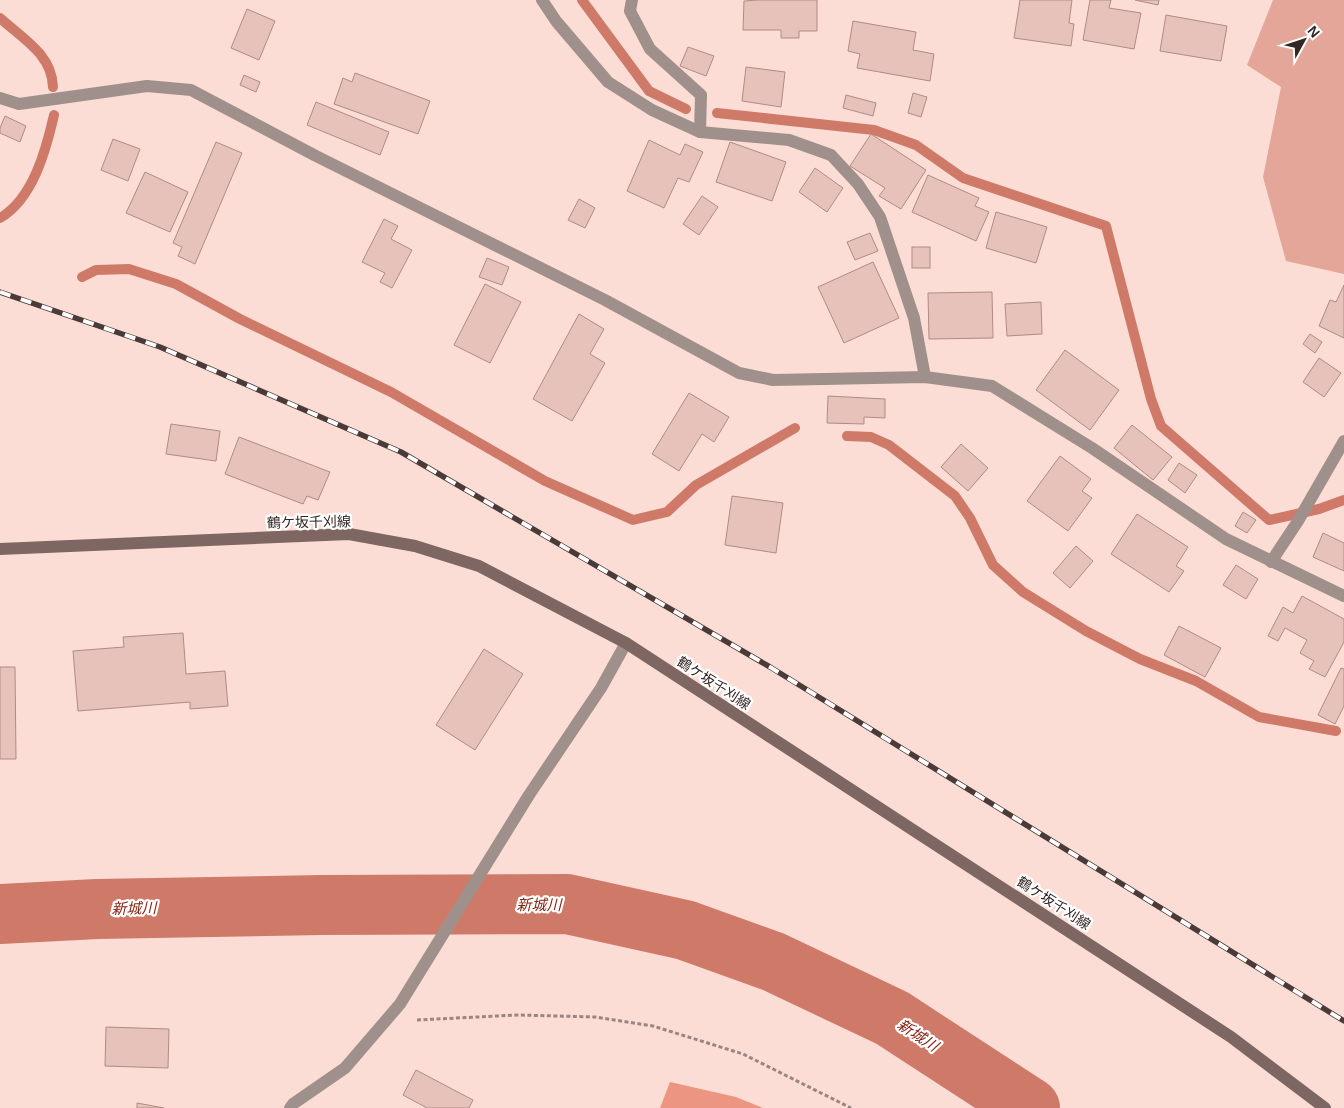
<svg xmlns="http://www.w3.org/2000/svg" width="1344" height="1108" font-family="Helvetica,'Noto Sans JP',sans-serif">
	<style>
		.green { fill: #e4a699 }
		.forest { fill: #ec9583 }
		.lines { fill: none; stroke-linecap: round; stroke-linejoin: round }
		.stream { stroke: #cf7a69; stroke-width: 10 }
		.river { stroke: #cf7a69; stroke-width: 60 }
		.building { fill: #e7c2ba; stroke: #ae8b84 }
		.path { stroke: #9c8580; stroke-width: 3; stroke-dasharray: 4 2.5; stroke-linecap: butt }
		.service { stroke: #a0908c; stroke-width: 12 }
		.minor { stroke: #a0908c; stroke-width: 12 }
		.secondary { stroke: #7e6762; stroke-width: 12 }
		.rail-casing { stroke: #4b3b38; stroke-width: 5.5 }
		.rail { stroke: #fff; stroke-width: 4; stroke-dasharray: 11; stroke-linecap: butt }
		.labels { text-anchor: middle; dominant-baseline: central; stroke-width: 4.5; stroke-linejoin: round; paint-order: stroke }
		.street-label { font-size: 14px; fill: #342623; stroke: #fff }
		.water-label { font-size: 15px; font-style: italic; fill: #821; stroke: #fff }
	</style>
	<rect width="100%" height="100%" fill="#fcddd6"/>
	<path class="green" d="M1273,0h71v274l-58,-13 -23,-84 18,-90 -34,-22z"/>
	<path class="forest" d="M670,1082l66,15 27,11h-103z"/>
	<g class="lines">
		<g class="stream">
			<path d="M582,0l67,91 37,18"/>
			<path d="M0,18c22,20 52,36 53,69"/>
			<path d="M717,113l157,17 42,15 47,33 143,48 45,173 10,27 108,94 50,-11 25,-9"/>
			<path d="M0,218c33,-19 46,-68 54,-103"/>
			<path d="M82,277l14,-7 33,-1 47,15 64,35 151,73 154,89 88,39 34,-8 29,-27 99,-57"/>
			<path d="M847,436l24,1 18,8 66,51 15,22 23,47 30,27 63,39 54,28 56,22 63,36 77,14"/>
		</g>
		<path class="river" d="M0,914l97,-5 225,-4 245,-1 118,26 89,32 118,56 138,90"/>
	</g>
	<g class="building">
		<path d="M758,0h59v31h-18v7h-18v-8h-38l1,-29z"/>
		<path d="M1020,0h52l-3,23 5,1 -3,22 -57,-8z"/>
		<path d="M1090,0h21l-2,8 32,5 -7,36 -51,-9z"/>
		<path d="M1135,0h24l-1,5z"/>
		<path d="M247,9l28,12 -16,39 -28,-12z"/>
		<path d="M1166,15l61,11 -6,35 -61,-10z"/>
		<path d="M853,21l63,11 -3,18 21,4 -4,27 -73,-13 3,-14 -12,-3z"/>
		<path d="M688,47l26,9 -8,20 -26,-10z"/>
		<path d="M746,67l39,5 -4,35 -39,-6z"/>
		<path d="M355,73l75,28 -12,33 -84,-30 9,-26 9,4z"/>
		<path d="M244,75l16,7 -4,10 -16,-7z"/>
		<path d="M913,93l14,4 -6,20 -13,-4z"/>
		<path d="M846,95l30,8 -3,13 -30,-8z"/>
		<path d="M316,102l73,30 -9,23 -73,-30z"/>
		<path d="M5,116l21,10 -6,16 -20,-9v-5z"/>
		<path d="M871,134l55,36 -25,39 -22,-13 6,-8 -35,-22z"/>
		<path d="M113,139l27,10 -12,32 -27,-11z"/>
		<path d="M649,140l31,15 5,-11 18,8 -14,30 -11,-4 -14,30 -37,-17z"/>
		<path d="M216,142l26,11 -47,111 -17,-8 4,-9 -9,-4z"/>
		<path d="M730,142l56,20 -14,39 -56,-19z"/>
		<path d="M815,168l28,20 -16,24 -28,-20z"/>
		<path d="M145,172l43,20 -18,40 -44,-19z"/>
		<path d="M928,175l51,23 -4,8 14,6 -13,29 -64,-29z"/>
		<path d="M702,196l16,11 -19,28 -16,-11z"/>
		<path d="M579,199l16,9 -10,20 -17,-8z"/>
		<path d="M996,212l51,15 -11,36 -50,-15z"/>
		<path d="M384,219l14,7 -7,13 21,11 -20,38 -12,-6 5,-9 -23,-11z"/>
		<path d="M870,233l8,18 -23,9 -8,-18z"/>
		<rect x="912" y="247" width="18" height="21"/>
		<path d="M487,258l22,9 -7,18 -23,-8z"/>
		<path d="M873,262l26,56 -55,25 -26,-56z"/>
		<path d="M485,284l36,18 -31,61 -36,-18z"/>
		<path d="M1344,285v53l-25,-12 11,-26 6,2z"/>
		<path d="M992,292l1,46 -64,1 -1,-46z"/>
		<path d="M1041,302l1,32 -35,2 -2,-32z"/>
		<path d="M579,314l25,15 -14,25 15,9 -33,58 -39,-22z"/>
		<path d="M1310,334l12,8 -7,11 -12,-9z"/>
		<path d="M1065,350l54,40 -29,40 -54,-40z"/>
		<path d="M1319,358l22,15 -17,24 -21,-15z"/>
		<path d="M689,393l40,24 -15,25 -12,-8 -23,37 -27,-17z"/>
		<path d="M828,396l57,3v19l-21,-1v7l-37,-1z"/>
		<path d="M171,424l49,7 -4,30 -50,-7z"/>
		<path d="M1132,425l40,32 -19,23 -39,-32z"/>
		<path d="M239,437l91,35 -12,28 -11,-4 -4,8 -78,-30z"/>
		<path d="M961,444l27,24 -20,23 -27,-24z"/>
		<path d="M1060,456l31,23 -9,12 10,7 -24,33 -41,-30z"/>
		<path d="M1179,463l18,12 -12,18 -17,-13z"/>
		<path d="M732,496l51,7 -7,50 -51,-8z"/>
		<path d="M1243,512l13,8 -9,13 -12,-7z"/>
		<path d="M1137,514l51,33 -12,19 8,5 -15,21 -58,-38z"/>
		<path d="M1323,533l21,10v28l-31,-14z"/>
		<path d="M1076,546l17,15 -23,27 -17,-15z"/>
		<path d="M1236,565l22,14 -12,20 -23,-14z"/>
		<path d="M1302,596l42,23v23l-19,35 -16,-8 5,-8 -14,-8 7,-13 -22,-12 -7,13 -10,-5 15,-29 10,6z"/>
		<path d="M1179,626l42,22 -16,29 -41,-22z"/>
		<path d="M183,633l3,41 39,-3 3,35 -38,3v-7l-112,9 -5,-60 51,-4 -1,-10z"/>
		<path d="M484,649l39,25 -48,76 -39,-25z"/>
		<path d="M0,667h15l1,92h-16z"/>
		<path d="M1341,668l3,1v37l-9,18 -17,-9z"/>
		<path d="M106,1027l63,2 -1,39 -63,-2z"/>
		<path d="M416,1070l57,30 -4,8h-42l-24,-13z"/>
		<path d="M137,1103l27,5h-27z"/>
	</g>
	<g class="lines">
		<path class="path" d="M417,1020l100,-5 78,2 58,9 90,28 108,54"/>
		<g class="service">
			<path d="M632,0l-2,11 20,38 51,46 -1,37"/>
			<path d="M1271,562l27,-41 46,-80"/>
		</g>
		<g class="minor">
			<path d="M542,0l14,21 52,61 44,28 48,22 89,8 42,15 27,29 22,33 34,101 11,59"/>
			<path d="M0,98l19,6 128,-18 44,4 125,66 289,144 134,73 34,7 152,-3 67,9 100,62 134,91 118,57"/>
			<path d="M290,1108l3,-4 52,-36 55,-64 129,-209 72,-107 25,-45"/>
		</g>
		<path class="secondary" d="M0,549l349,-15 66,12 64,20 147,77 605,394 94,71"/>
		<defs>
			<path id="rail" d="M0,292l160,55 241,105 369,215 574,354"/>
		</defs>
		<use href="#rail" class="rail-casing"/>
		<use href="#rail" class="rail"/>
	</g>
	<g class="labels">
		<g class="street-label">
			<text transform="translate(309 522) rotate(-1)">鶴ケ坂千刈線</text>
			<text transform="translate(714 683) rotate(33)">鶴ケ坂千刈線</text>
			<text transform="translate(1054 903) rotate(33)">鶴ケ坂千刈線</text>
		</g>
		<g class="water-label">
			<text x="539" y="904">新城川</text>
			<text transform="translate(134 908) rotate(-1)">新城川</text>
			<text transform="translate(918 1035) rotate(33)">新城川</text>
		</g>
	</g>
	<g transform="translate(1304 40) rotate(50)" stroke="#ffffff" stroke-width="4" paint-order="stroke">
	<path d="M0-4L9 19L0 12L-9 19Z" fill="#342623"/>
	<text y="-8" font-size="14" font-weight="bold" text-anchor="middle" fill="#342623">N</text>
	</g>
</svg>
